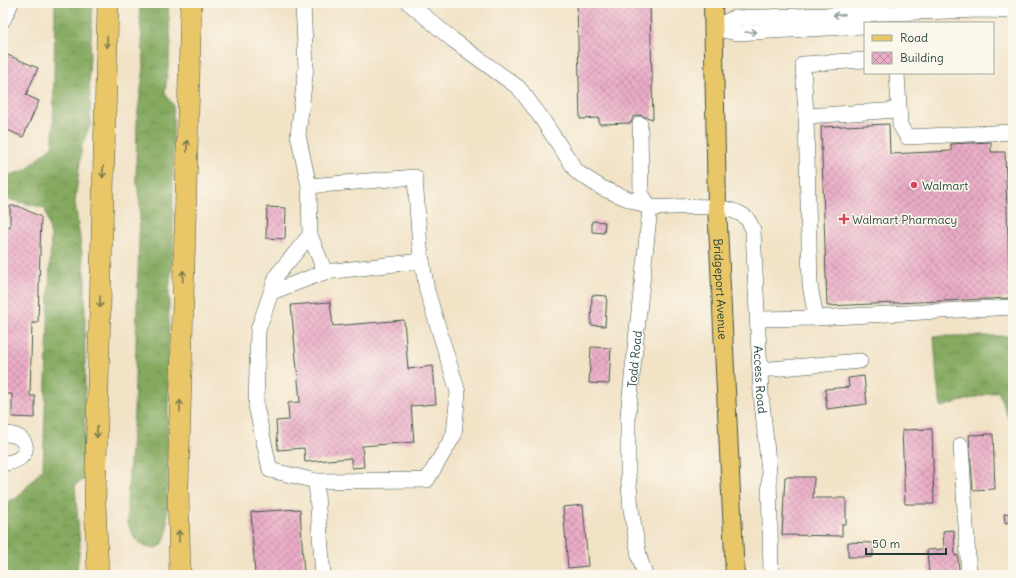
<svg xmlns="http://www.w3.org/2000/svg" width="1016" height="578" font-family="Delius,sans-serif">
	<style>
		.forest { fill: url(#forest-crowns); stroke: #52734a }
		.building { fill: url(#building-cross-hatch) }
		.lines { fill: none; stroke-linecap: round; stroke-linejoin: round }
		.minor-casing { stroke: #3f564a; stroke-width: 16 }
		.major-casing { stroke: #3f564a; stroke-width: 20 }
		.highway-casing { stroke: #3f564a; stroke-width: 22 }
		.minor { stroke: #fff; stroke-width: 15 }
		.major { stroke: #e9c769; stroke-width: 18 }
		.highway { stroke: #e9c769; stroke-width: 21 }
		.oneway { stroke: #8f9e9a }
		.oneway2 { stroke: #7a7b4c }
		.poi-dot { fill: #d1495b; stroke: #fbf7ec; stroke-width: 1.5 }
		.labels { text-anchor: middle; dominant-baseline: central; stroke-width: 3.5; stroke-linejoin: round; paint-order: stroke }
		.poi-label { font-size: 12px; fill: #1f3d34; stroke: #fbf7ec; text-anchor: start }
		.street-label { font-size: 12px; fill: #1f3d34; stroke: #fbf7ec }
	</style>
	<defs>
		<pattern id="forest-crowns" width="20" height="18" patternUnits="userSpaceOnUse"><rect width="20" height="18" fill="#84a95f"/><path d="M2 6a3 3 0 1 1 6 0M12 15a3 3 0 1 1 6 0" fill="none" stroke="#6b8b4f"/></pattern>
		<pattern id="building-cross-hatch" width="8" height="8" patternUnits="userSpaceOnUse"><rect width="8" height="8" fill="#ebacc7"/><path d="M0 0l8 8M0 8l8-8" fill="none" stroke="#be8da2"/></pattern>
	</defs>
	<rect width="100%" height="100%" fill="#fbf7ec"/>
	<filter id="ink" filterUnits="userSpaceOnUse"><feTurbulence type="fractalNoise" baseFrequency=".025" numOctaves="2"/><feDisplacementMap in="SourceGraphic" scale="8" xChannelSelector="R" yChannelSelector="G"/><feConvolveMatrix kernelMatrix="1 2 1 2 8 2 1 2 1" color-interpolation-filters="sRGB"/></filter>
	<filter id="wash" filterUnits="userSpaceOnUse"><feTurbulence type="fractalNoise" baseFrequency=".012" numOctaves="4" result="noise"/><feDisplacementMap in="SourceGraphic" scale="16" xChannelSelector="R" yChannelSelector="G"/><feGaussianBlur stdDeviation="0.9" result="paint"/><feColorMatrix in="noise" values="0 0 0 0 0 0 0 0 0 0 0 0 0 0 0 0 0 1.4 0 .05"/><feComposite in="paint" operator="in"/></filter>
	<g filter="url(#wash)">
		<rect width="100%" height="100%" fill="#f2e3c7"/>
		<g class="forest">
			<path d="M55,3h38l-4,70 2,51 -9,21 -7,57 10,73v204l-10,6 5,61 -4,29h-73v-72l14,-5 26,-30 8,-231 -6,-29 -42,-10v-21l23,-7 27,-25z"/>
			<path d="M139,3h31l-2,4 3,37 -6,49 8,12v146l-4,41 -2,241 -5,12 -6,3 -11,-1 -11,-9 -6,-14 -1,-23 7,-91 6,-204 -4,-30 1,-58 7,-51z"/>
			<path d="M934,336h79v95l-15,-40 -57,16 -4,-25z"/>
		</g>
		<g id="blocks">
			<g class="building">
				<path d="M577,3h73l3,116 -14,-4 -6,2 -2,6 -32,1v-6l-19,1z"/>
				<path d="M3,53l35,15 -12,27 13,6 -16,36 -20,-9z"/>
				<path d="M889,124l1,30 61,-3v-7l40,-2v10h14l5,146 -183,8 -6,-179z"/>
				<path d="M10,206h8l23,11 -3,106h-6l-2,73h5v22l-23,-1v-23h-9v-167h7z"/>
				<path d="M267,207l19,1 -1,31 -19,-1z"/>
				<path d="M592,221l13,1 -1,11 -12,-1z"/>
				<path d="M592,295l15,1 -2,30 -14,-1z"/>
				<path d="M330,302l3,24 71,-6 4,49 25,-3 3,38 -25,2 3,36 -52,4 2,21 -12,1 -1,-10 -46,4 -1,-14 -26,2 -2,-29 13,-1 -1,-17 12,-1 -9,-97z"/>
				<path d="M591,347l20,1 -2,36 -20,-1z"/>
				<path d="M864,376l3,28 -40,5 -2,-20 24,-2 -1,-9z"/>
				<path d="M932,429l2,75h-29l-3,-74z"/>
				<path d="M993,434l2,55 -22,1 -4,-55z"/>
				<path d="M785,477h29l-1,21h33v26h-4v12l-60,-1z"/>
				<path d="M583,505l5,61 -20,2 -5,-61z"/>
				<path d="M300,509l4,66h-49l-4,-63z"/>
				<path d="M1013,513v8l-8,2 -1,-9z"/>
				<path d="M954,530l1,26 3,-1 1,20h-30l-2,-25 17,-1 -1,-18z"/>
				<path d="M848,542l25,1v14h-25z"/>
			</g>
		</g>
	</g>
	<g filter="url(#ink)">
		<use href="#blocks" fill-opacity="0" stroke="#3f564a" stroke-width="1"/>
		<g class="lines">
			<defs>
				<g id="minor">
					<path d="M303,3l3,65 -8,67 11,51 1,49 -33,40 -19,55 -2,76 14,64 46,11 111,-1 27,-45 4,-43 -31,-101 -7,-43 -5,-71 -106,9"/>
					<path d="M409,3l44,37 66,48 21,28 37,56 25,16 48,20"/>
					<path d="M3,20l8,-17"/>
					<path d="M713,28l21,-10 247,-8 32,1"/>
					<path d="M713,28l23,5 129,-7"/>
					<path d="M897,73l3,52 7,12 106,-5"/>
					<path d="M806,116l93,-6"/>
					<path d="M640,124l1,69 9,15"/>
					<path d="M310,235l15,37 97,-11"/>
					<path d="M272,292l53,-20"/>
					<path d="M816,318l-6,-33 -4,-169 -3,-52 62,-4"/>
					<path d="M758,319l58,-1 197,-11"/>
					<path d="M760,370l100,-9"/>
					<path d="M3,434c30,-1 30,28 0,29"/>
					<path d="M961,445l8,130"/>
					<path d="M316,481l7,94"/>
					<path id="s1" d="M645,575l-6,-19 -8,-47 -3,-36v-58l22,-207c22,-1 79,-6 95,9 4,3 6,8 8,13l8,163 8,79 2,103"/>
				</g>
				<g id="major">
					<path id="s2" d="M713,3l4,203 18,369"/>
				</g>
				<g id="highway">
					<path d="M98,575l-3,-74 13,-498"/>
					<path d="M180,575l-2,-87 13,-485"/>
				</g>
			</defs>
			<use href="#minor" class="minor-casing"/>
			<use href="#major" class="major-casing"/>
			<use href="#highway" class="highway-casing"/>
			<use href="#minor" class="minor"/>
			<use href="#major" class="major"/>
			<use href="#highway" class="highway"/>
		</g>
		<defs><path id="oneway-shaft" d="M-6 0H5M1.5-3L5.5 0L1.5 3" fill="none" stroke-width="1.6" stroke-linecap="round" stroke-linejoin="round"/></defs>
		<g class="oneway">
			<use href="#oneway-shaft" transform="translate(839 15) rotate(178)"/>
			<use href="#oneway-shaft" transform="translate(751 32) rotate(-3)"/>
		</g>
		<g class="oneway2">
			<use href="#oneway-shaft" transform="translate(107 42) rotate(92)"/>
			<use href="#oneway-shaft" transform="translate(187 146) rotate(-88)"/>
			<use href="#oneway-shaft" transform="translate(103 172) rotate(92)"/>
			<use href="#oneway-shaft" transform="translate(183 276) rotate(-88)"/>
			<use href="#oneway-shaft" transform="translate(100 302) rotate(92)"/>
			<use href="#oneway-shaft" transform="translate(180 406) rotate(-88)"/>
			<use href="#oneway-shaft" transform="translate(97 432) rotate(92)"/>
			<use href="#oneway-shaft" transform="translate(179 536) rotate(-91)"/>
		</g>
	</g>
	<g class="poi-dot">
		<circle cx="914" cy="185" r="4"/>
		<path d="M842 213h4v4h4v4h-4v4h-4v-4h-4v-4h4z"/>
	</g>
	<g class="labels">
		<g class="poi-label">
			<text x="922" y="185">Walmart</text>
			<text x="852" y="219">Walmart Pharmacy</text>
		</g>
		<g class="street-label">
			<text stroke="none"><textPath href="#s2" startOffset="286">Bridgeport Avenue</textPath></text>
			<text stroke="none"><textPath href="#s1" startOffset="218">Todd Road</textPath></text>
			<text stroke="none"><textPath href="#s1" startOffset="632">Access Road</textPath></text>
		</g>
	</g>
	<rect width="1016" height="578" fill="none" stroke="#fbf7ec" stroke-width="16"/>
	<rect x="864" y="22" width="130" height="52" fill="#fbf7ec" stroke="#a3ada2"/>
	<rect x="872" y="35" width="20" height="6" fill="#e9c769" stroke="#a3ada2"/>
	<text x="900" y="42" font-size="12" fill="#1f3d34">Road</text>
	<rect x="872" y="52" width="20" height="12" fill="url(#building-cross-hatch)" stroke="#a3ada2"/>
	<text x="900" y="62" font-size="12" fill="#1f3d34">Building</text>
	<path d="M866 548v6h80v-6" fill="none" stroke="#1f3d34" stroke-width="2"/>
	<text x="872" y="548" font-size="12" fill="#1f3d34" stroke="#fbf7ec" stroke-width="3" paint-order="stroke">50 m</text>
</svg>
